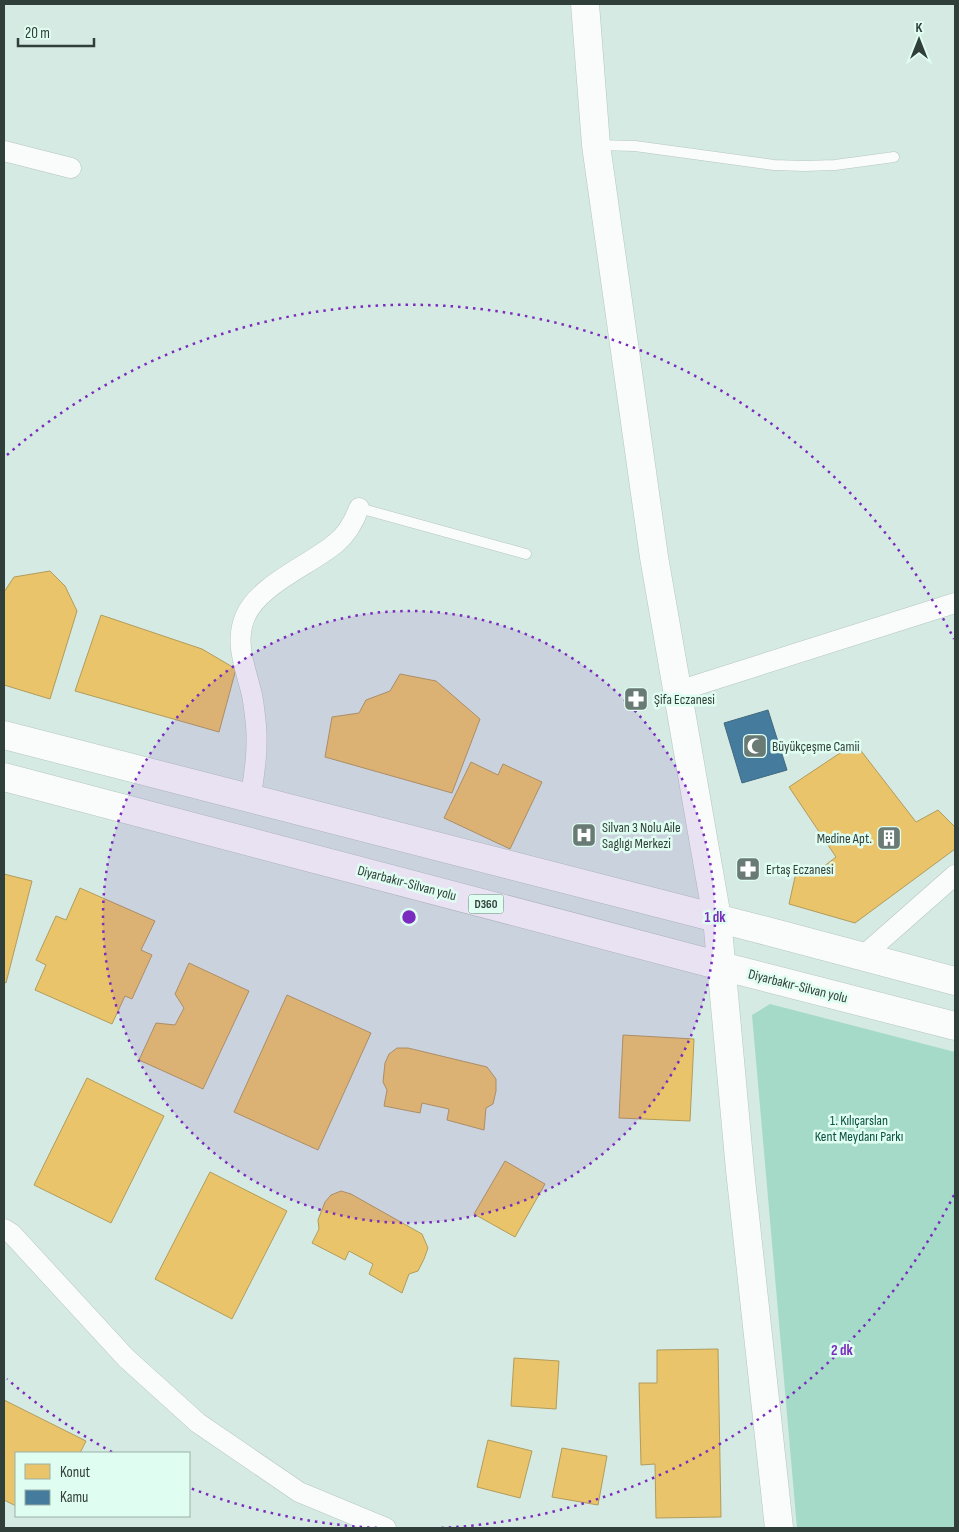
<svg xmlns="http://www.w3.org/2000/svg" width="959" height="1532" font-family="'Sofia Sans Condensed',sans-serif">
	<style>
		.green { fill: #a5dac8 }
		.homes { fill: #e9c46a; stroke: #b29c5c }
		.public { fill: #457b9d; stroke: #3f697f }
		.lines { fill: none; stroke-linecap: round; stroke-linejoin: round }
		.lane-casing { stroke: #b5c6bf; stroke-width: 11 }
		.street-casing { stroke: #b5c6bf; stroke-width: 21 }
		.secondary-casing { stroke: #b5c6bf; stroke-width: 29 }
		.highway-casing { stroke: #b5c6bf; stroke-width: 29 }
		.lane { stroke: #f9fcfb; stroke-width: 10 }
		.street { stroke: #f9fcfb; stroke-width: 20 }
		.secondary { stroke: #f9fcfb; stroke-width: 28 }
		.highway { stroke: #f9fcfb; stroke-width: 28 }
		.ring { fill: none; stroke: #7b2cbf; stroke-width: 2.5; stroke-dasharray: 2.5 5 }
		.labels { text-anchor: middle; dominant-baseline: central; stroke-width: 5; stroke-linejoin: round; paint-order: stroke }
		.shield { fill: #e0fdf2; stroke: #657871; stroke-width: 1 }
		.shield-label { font-size: 12px; font-weight: bold; fill: #303f3a }
		.poi-label { font-size: 14px; fill: #303f3a; stroke: #e0fdf2; text-anchor: start }
		.street-label { font-size: 14px; fill: #303f3a; stroke: #e0fdf2 }
		.park-label { font-size: 14px; fill: #094f3e; stroke: #e0fdf2 }
		.centre { fill: #7b2cbf; stroke: #e0fdf2; stroke-width: 2.5 }
		.ring-label { font-size: 15px; text-anchor: middle; font-weight: bold; fill: #7b2cbf; stroke: #e0fdf2; stroke-width: 5; stroke-linejoin: round; paint-order: stroke }
	</style>
	<rect width="100%" height="100%" fill="#d5eae2"/>
	<path class="green" d="M770,1004l185,48v476h-158l-45,-513z"/>
	<g class="homes">
		<path d="M50,571l15,15 12,25 -27,88 -46,-14v-93l10,-15z"/>
		<path d="M101,615l101,34 34,20 -17,63 -144,-41z"/>
		<path d="M400,674l36,7 44,38 -28,74 -127,-36 7,-40 27,-4 7,-13 24,-9z"/>
		<path d="M855,743l61,79 22,-12 17,17v22l-100,74 -66,-19 8,-36 21,3 18,-14 -47,-70z"/>
		<path d="M471,762l27,13 5,-11 39,18 -32,67 -66,-31z"/>
		<path d="M4,874l28,7 -26,102 -2,-1z"/>
		<path d="M80,888l75,33 -14,29 11,5 -20,44 -7,-3 -13,28 -77,-34 11,-25 -10,-5 20,-44 10,4z"/>
		<path d="M189,963l60,28 -46,98 -64,-29 17,-37 19,2 9,-17 -9,-14z"/>
		<path d="M287,995l84,38 -53,117 -84,-38z"/>
		<path d="M623,1035l71,4 -4,82 -71,-3z"/>
		<path d="M397,1048h11l79,19 9,12v12l-3,13 -7,4 -2,22 -37,-10 2,-11 -27,-6 -2,10 -36,-7 3,-16 -4,-8 2,-19 4,-9z"/>
		<path d="M87,1078l77,38 -53,107 -77,-38z"/>
		<path d="M505,1161l40,23 -30,53 -41,-23z"/>
		<path d="M210,1172l77,39 -55,108 -77,-40z"/>
		<path d="M341,1191l10,3 71,40 6,14 -4,11 -6,12 -9,3 -7,19 -33,-19 4,-10 -24,-13 -4,9 -33,-17 7,-14 -1,-9 7,-18 6,-7z"/>
		<path d="M718,1349l3,168 -65,1 -1,-54 -14,1 -2,-82h18v-33z"/>
		<path d="M514,1358l45,3 -3,48 -45,-3z"/>
		<path d="M4,1400l82,41 -6,12h-64v53l-12,-6z"/>
		<path d="M488,1440l44,11 -12,47 -43,-11z"/>
		<path d="M562,1448l45,8 -9,49 -46,-8z"/>
	</g>
	<path class="public" d="M768,710l19,60 -45,13 -18,-60z"/>
	<g class="lines">
		<defs>
			<g id="lane">
				<path d="M597,145l38,1 139,19 30,1 31,-1 59,-8"/>
				<path d="M359,508l167,46"/>
			</g>
			<g id="street">
				<path d="M4,151l67,17"/>
				<path d="M678,691l277,-88"/>
				<path d="M250,798c5,-24 8,-48 6,-73 -1,-9 -2,-20 -4,-30 -6,-26 -18,-52 -7,-78 13,-32 65,-52 91,-74 11,-9 18,-21 23,-35"/>
				<path d="M863,956l92,-81"/>
				<path d="M4,1229l8,5 114,124 72,65 101,69 87,36"/>
			</g>
			<path id="secondary" d="M585,4l11,141 58,412 63,361 23,252 39,358"/>
			<g id="highway">
				<path d="M4,735l751,193 200,53"/>
				<path d="M4,777l717,189 234,60"/>
			</g>
		</defs>
		<use href="#lane" class="lane-casing"/>
		<use href="#street" class="street-casing"/>
		<use href="#secondary" class="secondary-casing"/>
		<use href="#highway" class="highway-casing"/>
		<use href="#lane" class="lane"/>
		<use href="#street" class="street"/>
		<use href="#secondary" class="secondary"/>
		<use href="#highway" class="highway"/>
	</g>
	<circle cx="409" cy="917" r="306" fill="#7b2cbf" fill-opacity=".12"/>
	<g class="ring">
		<circle cx="409" cy="917" r="306"/>
		<path d="M954 1195A612 612 0 0 1 441 1528M377 1528A612 612 0 0 1 190 1488M112 1452A612 612 0 0 1 7 1379M7 455A612 612 0 0 1 954 639"/>
	</g>
	<defs>
		<symbol id="pharmacy-square" viewBox="-11 -11 22 22"><rect x="-9" y="-9" width="18" height="18" rx="4" fill="#6a7b75" stroke="#e0fdf2"/><path d="M-2-6h4v4h4v4h-4v4h-4v-4h-4v-4h4Z" fill="#fff"/></symbol>
		<symbol id="mosque-square" viewBox="-11 -11 22 22"><rect x="-9" y="-9" width="18" height="18" rx="4" fill="#6a7b75" stroke="#e0fdf2"/><path d="M3.5-4.9A6 6 0 1 0 3.5 4.9A5 5 0 1 1 3.5-4.9Z" fill="#fff"/></symbol>
		<symbol id="hospital-square" viewBox="-11 -11 22 22"><rect x="-9" y="-9" width="18" height="18" rx="4" fill="#6a7b75" stroke="#e0fdf2"/><path d="M-5-5h3v3.5h4V-5h3V5h-3V1.5h-4V5h-3Z" fill="#fff"/></symbol>
		<symbol id="building-square" viewBox="-11 -11 22 22"><rect x="-9" y="-9" width="18" height="18" rx="4" fill="#6a7b75" stroke="#e0fdf2"/><path d="M-4-6H4V6H1V3H-1V6H-4ZM-2.5-4.3h1.7v1.8h-1.7ZM.8-4.3h1.7v1.8H.8ZM-2.5-1h1.7V.8h-1.7ZM.8-1h1.7V.8H.8Z" fill="#fff"/></symbol>
	</defs>
	<g fill-rule="evenodd">
		<use href="#pharmacy-square" x="622" y="685" width="28" height="28"/>
		<use href="#mosque-square" x="741" y="732" width="28" height="28"/>
		<use href="#hospital-square" x="570" y="821" width="28" height="28"/>
		<use href="#building-square" x="875" y="824" width="28" height="28"/>
		<use href="#pharmacy-square" x="734" y="855" width="28" height="28"/>
	</g>
	<g class="labels">
		<rect class="shield" x="468.5" y="894.5" width="35" height="19" rx="4"/>
		<g class="shield-label">
			<text x="486" y="904">D360</text>
		</g>
		<g class="poi-label">
			<text x="654" y="699">Şifa Eczanesi</text>
			<text x="772" y="746">Büyükçeşme Camii</text>
			<text x="602" y="827">Silvan 3 Nolu Aile<tspan x="602" dy="16">Saglıgı Merkezi</tspan></text>
			<text x="872" y="838" text-anchor="end">Medine Apt.</text>
			<text x="766" y="869">Ertaş Eczanesi</text>
		</g>
		<g class="street-label">
			<text transform="translate(407 883) rotate(15)">Diyarbakır-Silvan yolu</text>
			<text transform="translate(798 986) rotate(14)">Diyarbakır-Silvan yolu</text>
		</g>
		<g class="park-label">
			<text x="859" y="1120">1. Kılıçarslan<tspan x="859" dy="16">Kent Meydanı Parkı</tspan></text>
		</g>
	</g>
	<circle cx="409" cy="917" r="8" class="centre"/>
	<g class="ring-label">
		<text x="715" y="922">1 dk</text>
		<text x="842" y="1355">2 dk</text>
	</g>
	<rect width="959" height="1532" fill="none" stroke="#303f3a" stroke-width="10"/>
	<rect x="15" y="1452" width="175" height="65" fill="#e0fdf2" stroke="#9ab1a8"/>
	<rect x="25" y="1464" width="25" height="15" fill="#e9c46a" stroke="#9ab1a8"/>
	<text x="60" y="1477" font-size="15" fill="#303f3a">Konut</text>
	<rect x="25" y="1490" width="25" height="15" fill="#457b9d" stroke="#9ab1a8"/>
	<text x="60" y="1502" font-size="15" fill="#303f3a">Kamu</text>
	<g transform="translate(919 40)" stroke="#e0fdf2" stroke-width="4" paint-order="stroke">
	<path d="M0-4L9 19L0 12L-9 19Z" fill="#303f3a"/>
	<text y="-8" font-size="14" font-weight="bold" text-anchor="middle" fill="#303f3a">K</text>
	</g>
	<path d="M18 38v8h76v-8" fill="none" stroke="#303f3a" stroke-width="2.5"/>
	<text x="25" y="38" font-size="15" fill="#303f3a" stroke="#e0fdf2" stroke-width="4" paint-order="stroke">20 m</text>
</svg>
